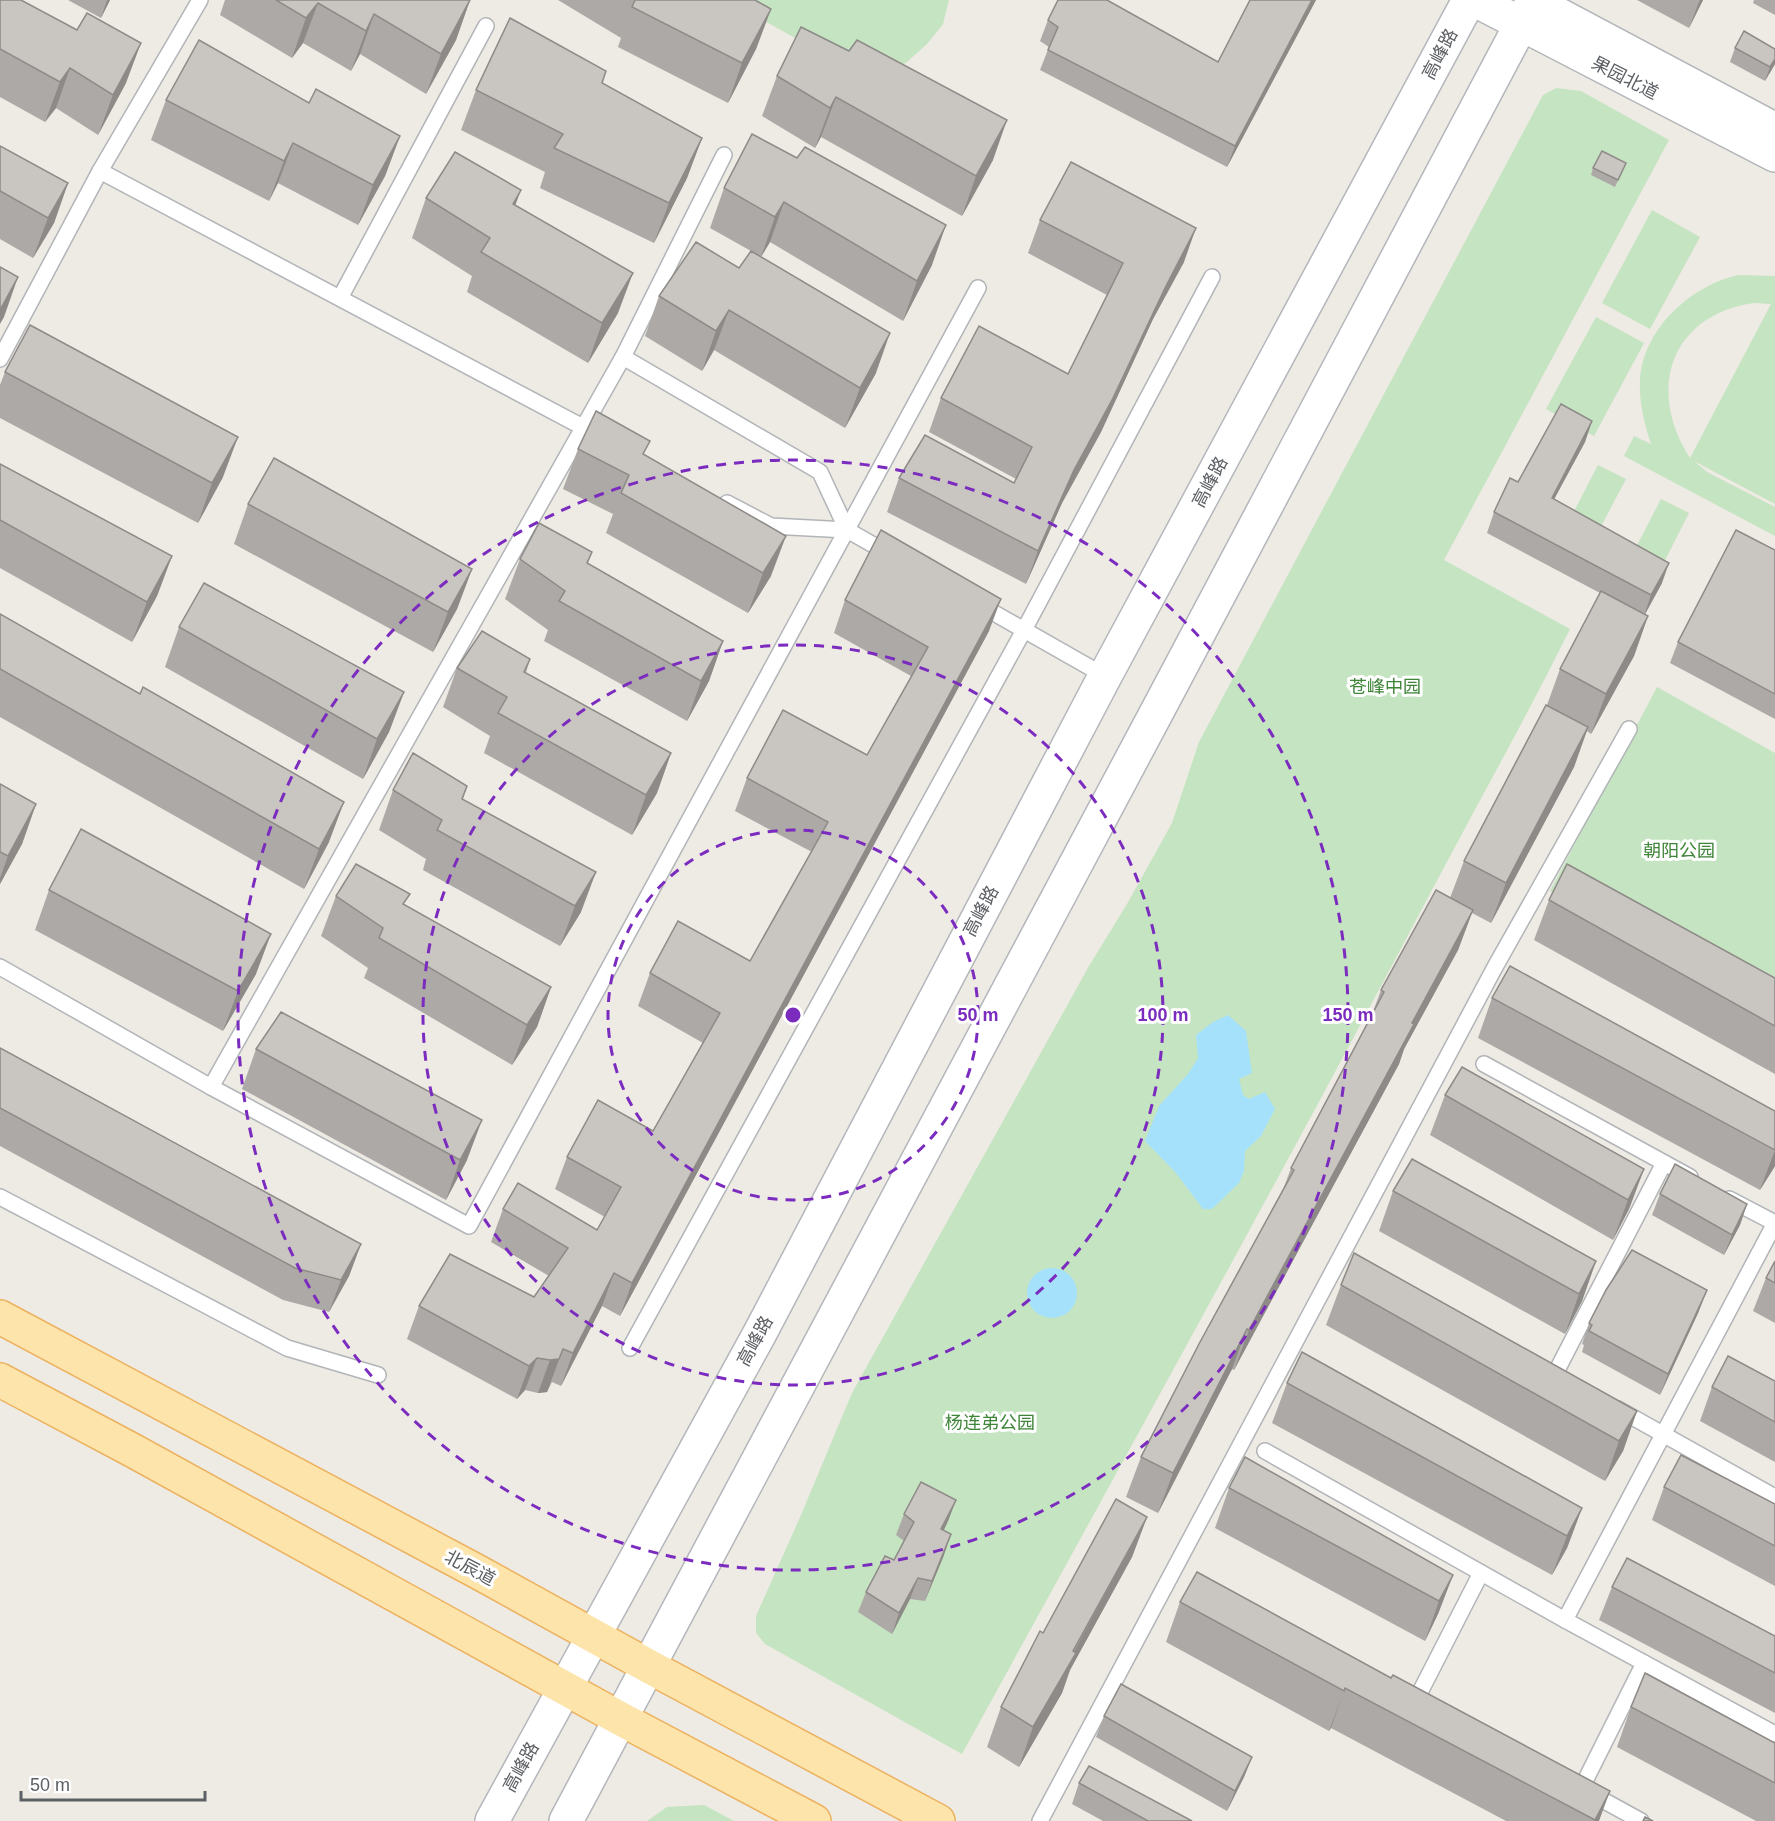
<svg xmlns="http://www.w3.org/2000/svg" width="1775" height="1821" font-family="Helvetica,'Noto Sans SC',sans-serif">
	<style>
		.green { fill: #c5e4c1; fill-rule: evenodd }
		.water { fill: #a6e1fc }
		.lines { fill: none; stroke-linecap: round; stroke-linejoin: round }
		.service-casing { stroke: #b1b5b8; stroke-width: 18 }
		.tertiary-casing { stroke: #b1b5b8; stroke-width: 36 }
		.secondary-casing { stroke: #b3b7bb; stroke-width: 36 }
		.primary-casing { stroke: #ecb25f; stroke-width: 36 }
		.service { stroke: #fff; stroke-width: 15 }
		.tertiary { stroke: #fff; stroke-width: 33 }
		.secondary { stroke: #fff; stroke-width: 33 }
		.primary { stroke: #fce4ab; stroke-width: 33 }
		.wall { fill: #ada9a6 }
		.shaded-wall { fill: #8d8a87 }
		.building { fill: #c9c5c1; stroke: #8d8a87; stroke-width: 1.5 }
		.ring { fill: none; stroke: #7b2cbf; stroke-width: 3; stroke-dasharray: 10 8 }
		.labels { text-anchor: middle; dominant-baseline: central; stroke-width: 6; stroke-linejoin: round; paint-order: stroke }
		.street-label { font-size: 18px; fill: #5c6064; stroke: #fff }
		.park-label { font-size: 18px; fill: #3f8539; stroke: #fff }
		.centre { fill: #7b2cbf; stroke: #fff; stroke-width: 3 }
		.ring-label { font-size: 18px; text-anchor: middle; font-weight: bold; fill: #7b2cbf; stroke: #fff; stroke-width: 6; stroke-linejoin: round; paint-order: stroke }
	</style>
	<rect width="100%" height="100%" fill="#eeeae4"/>
	<g class="green">
		<path d="M727,0h222l-6,24 -16,20 -20,18 -14,8 -30,6z"/>
		<path d="M1556,88l25,3 88,49 -225,420 126,69c-41,83 -86,163 -129,244 -156,296 -318,588 -479,881l-197,-110 -9,-11v-17l45,-101 51,-122 237,-427 38,-62 45,-81 27,-81 344,-647z"/>
		<path d="M1652,210l48,27 -50,92 -48,-26z"/>
		<path d="M1739,275l36,1v228l-81,-43 13,11 68,35v29l-151,-80 10,-20 17,8c-7,-22 -12,-41 -11,-64 3,-51 51,-95 99,-105zM1754,303l17,1 -81,154c-44,-68 -20,-143 64,-155z"/>
		<path d="M1596,317l48,26 -50,93 -48,-27z"/>
		<path d="M1598,465l28,14 -30,57 -27,-15z"/>
		<path d="M1661,499l28,14 -29,57 -28,-15z"/>
		<path d="M1657,687l118,66v260l-225,-122z"/>
		<path d="M704,1805l30,16h-87l20,-14z"/>
	</g>
	<g class="water">
		<path d="M1228,1015l18,16 6,42 -13,6 4,16 6,4 16,-7 10,17 -14,27 -16,15 -1,20 -5,12 -27,26h-9l-27,-36 -31,-32 14,-35 29,-32 10,-16 -2,-23 17,-13z"/>
		<circle cx="1052" cy="1293" r="25"/>
	</g>
	<g class="lines">
		<defs>
			<g id="service">
				<path d="M100,171l492,261"/>
				<path d="M340,298l146,-272"/>
				<path d="M623,357l197,115 27,58 44,25"/>
				<path d="M0,359l100,-188 100,-171"/>
				<path d="M727,503l44,23 76,4"/>
				<path d="M980,605l125,71"/>
				<path d="M0,967l211,120 258,139 509,-938"/>
				<path d="M1484,1064l206,113"/>
				<path d="M211,1087l412,-730 101,-202"/>
				<path d="M0,1197l287,151 91,27"/>
				<path d="M630,1348l394,-718 188,-353"/>
				<path d="M1555,1374l109,-211"/>
				<path d="M1618,1409l157,88"/>
				<path d="M1265,1451l300,169 210,114"/>
				<path d="M1565,1620c70,-132 140,-264 210,-397l-46,-24"/>
				<path d="M1416,1700l65,-127"/>
				<path d="M1581,1789l63,-126"/>
				<path d="M1588,1792l53,29"/>
				<path d="M1040,1821l455,-854 134,-238"/>
			</g>
			<g id="tertiary">
				<path d="M1475,0l300,155"/>
				<path d="M1531,0l237,126"/>
			</g>
			<g id="secondary">
				<path d="M492,1821l268,-488 345,-657 364,-676"/>
				<path d="M566,1821l594,-1115 374,-706"/>
			</g>
			<g id="primary">
				<path d="M0,1317l478,255 172,95 288,154"/>
				<path d="M0,1380l132,70 489,269 193,102"/>
			</g>
		</defs>
		<use href="#service" class="service-casing"/>
		<use href="#tertiary" class="tertiary-casing"/>
		<use href="#secondary" class="secondary-casing"/>
		<use href="#primary" class="primary-casing"/>
		<use href="#service" class="service"/>
		<use href="#tertiary" class="tertiary"/>
		<use href="#secondary" class="secondary"/>
		<use href="#primary" class="primary"/>
	</g>
	<g class="wall">
		<path d="M0,0l126,83 -28,52 -42,-27 -11,14 -45,-25z"/>
		<path d="M68,0h42l-9,18z"/>
		<path d="M225,0h245l-14,40 -30,54 -66,-40 -9,17 -48,-28 -11,15 -72,-43z"/>
		<path d="M558,0h197l16,9 -15,40 -28,54 -110,-56 3,-9z"/>
		<path d="M1250,0h66l-89,167 -187,-97 9,-23 -9,-6 8,-21 170,42z"/>
		<path d="M1637,0h66l-14,28z"/>
		<path d="M1754,0h21v15l-22,-12z"/>
		<path d="M1735,48l40,16 -10,17 -35,-19z"/>
		<path d="M849,51l144,109 -31,56 -141,-79 -6,11 -53,-32 15,-40z"/>
		<path d="M602,83l100,55 -15,40 -33,65 -114,-55 5,-16 -84,-42 15,-40z"/>
		<path d="M166,100l143,3 91,33 -15,40 -27,49 -80,-42 -9,18 -118,-61z"/>
		<path d="M752,134l180,131 -29,56 -133,-79 -9,15 115,116 -31,55 -131,-78 -12,21 -57,-35 14,-40 80,-28 12,-17 -41,-23 14,-40z"/>
		<path d="M0,146l68,37 -14,40 -21,35 -33,-19z"/>
		<path d="M1626,163l-11,24 -24,-12 2,-7z"/>
		<path d="M426,198l89,8 103,107 -30,50 -121,-71 5,-16 -60,-38z"/>
		<path d="M1040,220l144,42 -31,57 -52,113 -39,71 -36,81 -139,-72 12,-34 115,5 2,-4 -87,-47 12,-34 127,-24 39,-79 -79,-42z"/>
		<path d="M5,372l218,105 -25,46 -198,-105v-33z"/>
		<path d="M1592,421l-7,21 -31,57 108,84 -17,31 3,2 -14,40 -43,78 -4,-3 -13,36 -83,156 -19,-10 -14,37 -54,99 -5,15 -165,306 -2,-1 -74,144 -32,-16 15,-40 143,-270 7,-19 80,-151 10,-27 69,-92 14,-37 83,-156 13,-36 40,-76 -113,-60 7,-21 24,-30z"/>
		<path d="M578,449l67,6 126,121 -23,37 -142,-80 7,-19 -50,-25z"/>
		<path d="M0,464l172,92 -15,40 -25,46 -132,-74z"/>
		<path d="M248,504l224,65 -15,40 -24,43 -199,-108z"/>
		<path d="M1775,550v169l-105,-56 8,-21z"/>
		<path d="M592,552l-4,11 135,78 -14,40 -22,40 -143,-80 4,-11 -43,-31 15,-40z"/>
		<path d="M845,600l144,31 -369,685 -18,-10 -41,80 -9,-4 -5,10 -9,1 -13,-3 -8,9 -110,-60 12,-33 115,-9 15,-21 -58,-34 12,-33 94,21 8,-13 -50,-28 12,-32 86,-26 50,-88 -65,-37 12,-33 100,-12 62,-109 -77,-41 12,-33 120,-23 44,-79 -77,-43z"/>
		<path d="M0,614l329,228 -25,47 -304,-172z"/>
		<path d="M179,627l225,65 -15,40 -26,47 -198,-112z"/>
		<path d="M530,659l-4,14 145,80 -14,40 -25,42 -148,-82 6,-17 -47,-29 14,-39z"/>
		<path d="M0,784l36,20 -14,40 -22,40z"/>
		<path d="M467,786l-4,13 118,113 -21,34 -137,-76 3,-11 -47,-29 14,-40z"/>
		<path d="M49,890l207,84 -33,57 -188,-101z"/>
		<path d="M336,896l69,10 146,81 -14,40 -25,38 -148,-87 4,-10 -47,-32z"/>
		<path d="M1549,900l226,78v96l-241,-134z"/>
		<path d="M1492,998l283,113v55l-15,24 -282,-152z"/>
		<path d="M0,1048l361,196 -12,32 -20,36 -46,-12 -283,-154z"/>
		<path d="M256,1049l211,111 -21,40 -204,-111z"/>
		<path d="M1445,1095l199,74 -15,40 -16,31 -183,-105z"/>
		<path d="M1393,1191l203,70 -14,40 -17,33 -186,-103z"/>
		<path d="M1660,1194l87,10 -7,21 -16,30 -72,-40z"/>
		<path d="M1775,1261v62l-22,-12 13,-33z"/>
		<path d="M1341,1285l296,126 -14,40 -18,30 -279,-156z"/>
		<path d="M1699,1311l-39,84 -78,-43 2,-7 -2,-1 7,-21z"/>
		<path d="M1775,1381v81l-75,-41 12,-34z"/>
		<path d="M1287,1383l295,125 -15,40 -15,27 -280,-152z"/>
		<path d="M1664,1487l111,17v82l-123,-66z"/>
		<path d="M1229,1488l224,87 -15,39 -13,27 -210,-113z"/>
		<path d="M956,1500l-8,21 -4,9v25l-19,46 -15,-2 -18,35 -34,-22 8,-20 28,-32 10,-19 -8,-6 8,-21z"/>
		<path d="M1147,1517l-15,40 -62,113 -8,23 -43,74 -32,-20 14,-40 42,-74z"/>
		<path d="M1612,1587l163,49v77l-176,-93z"/>
		<path d="M1180,1602l419,219h-93l-175,-93 -2,3 -163,-89z"/>
		<path d="M1631,1707l144,36v78h-19l-139,-74z"/>
		<path d="M1104,1716l148,41 -8,20 -17,34 -131,-74z"/>
		<path d="M1079,1783l113,38h-89l-31,-17z"/>
	</g>
	<g class="shaded-wall">
		<path d="M107,0h3l-9,18z"/>
		<path d="M470,0l-14,40 -30,54 15,-40z"/>
		<path d="M1312,0h4l-89,167 8,-21z"/>
		<path d="M1700,0h3l-14,28 10,-26z"/>
		<path d="M318,3l-15,40 -11,15 14,-40z"/>
		<path d="M771,9l-15,40 -28,54 14,-40z"/>
		<path d="M374,14l-14,40 -9,17 15,-40z"/>
		<path d="M141,43l-15,40 -28,52 15,-40z"/>
		<path d="M1775,59v5l-10,17 5,-14z"/>
		<path d="M70,68l-14,40 -11,14 15,-40z"/>
		<path d="M836,97l-15,40 -6,11 15,-40z"/>
		<path d="M1007,120l-14,40 -31,56 14,-40z"/>
		<path d="M400,136l-15,40 -27,49 15,-40z"/>
		<path d="M702,138l-15,40 -33,65 15,-40z"/>
		<path d="M293,143l-15,40 -9,18 15,-40z"/>
		<path d="M68,183l-14,40 -21,35 15,-40z"/>
		<path d="M521,190l-15,40 7,-26z"/>
		<path d="M784,202l-14,40 -9,15 14,-40z"/>
		<path d="M946,225l-14,40 -29,56 14,-40z"/>
		<path d="M1196,228l-12,34 -31,57 -52,113 -39,71 -36,81 12,-33 36,-81 92,-184z"/>
		<path d="M633,273l-15,40 -30,50 14,-40z"/>
		<path d="M18,277l-14,40 -4,7v-14z"/>
		<path d="M729,310l-15,40 -12,21 14,-40z"/>
		<path d="M890,333l-14,40 -31,55 15,-40z"/>
		<path d="M1592,421l-7,21 -41,76 8,-20z"/>
		<path d="M238,437l-15,40 -25,46 14,-40z"/>
		<path d="M786,536l-15,40 -23,37 15,-40z"/>
		<path d="M172,556l-15,40 -25,46 15,-40z"/>
		<path d="M1669,563l-7,20 -18,33 7,-21z"/>
		<path d="M472,569l-15,40 -24,43 15,-40z"/>
		<path d="M1001,599l-12,32 -369,685 12,-33z"/>
		<path d="M1648,616l-14,40 -43,78 15,-40z"/>
		<path d="M723,641l-14,40 -22,40 14,-40z"/>
		<path d="M404,692l-15,40 -26,47 14,-40z"/>
		<path d="M1588,727l-14,40 -83,156 15,-40z"/>
		<path d="M671,753l-14,40 -25,42 14,-40z"/>
		<path d="M344,802l-15,40 -25,47 15,-40z"/>
		<path d="M36,804l-14,40 -22,40v-6l8,-22z"/>
		<path d="M596,872l-15,40 -21,34 15,-40z"/>
		<path d="M1473,910l-15,40 -54,99 -5,15 -165,306 15,-40 163,-307z"/>
		<path d="M271,934l-15,40 -33,57 15,-40z"/>
		<path d="M551,987l-14,40 -25,38 15,-40z"/>
		<path d="M482,1120l-15,40 -21,40 14,-40z"/>
		<path d="M1775,1150v16l-15,24z"/>
		<path d="M1644,1169l-15,40 -16,31 15,-40z"/>
		<path d="M1747,1204l-7,21 -16,30 8,-20z"/>
		<path d="M361,1244l-12,32 -20,36 12,-32z"/>
		<path d="M1596,1261l-14,40 -17,33 14,-40z"/>
		<path d="M614,1273l-12,33 -41,80 12,-33z"/>
		<path d="M1707,1290l-8,21 -39,84 8,-21z"/>
		<path d="M1247,1329l-15,40 -74,144 15,-40z"/>
		<path d="M563,1349l-16,43 -9,1 12,-33z"/>
		<path d="M537,1358l-12,32 -8,9 12,-33z"/>
		<path d="M1637,1411l-14,40 -18,30 14,-40z"/>
		<path d="M956,1500l-8,21 -14,29 7,-21z"/>
		<path d="M1582,1508l-15,40 -15,27 15,-39z"/>
		<path d="M1147,1517l-15,40 -62,113 -8,23 -43,74 14,-40z"/>
		<path d="M951,1534l-7,21 -19,46 7,-20z"/>
		<path d="M1453,1575l-15,39 -13,27 14,-40z"/>
		<path d="M918,1578l-8,21 -18,35 7,-21z"/>
		<path d="M1345,1688l-14,40 -2,3 15,-40z"/>
		<path d="M1252,1757l-8,20 -17,34 8,-20z"/>
		<path d="M1610,1791l-11,30h-5l1,-1z"/>
	</g>
	<g class="building">
		<path d="M0,0h21l56,30 10,-17 54,30 -28,52 -43,-27 -10,14 -60,-33z"/>
		<path d="M276,0h194l-29,54 -67,-40 -8,17 -48,-28 -12,15z"/>
		<path d="M635,0h120l16,9 -29,54 -110,-56z"/>
		<path d="M1058,0h49l111,62 32,-62h62l-77,146 -187,-96 10,-23 -10,-7z"/>
		<path d="M510,18l96,53 -4,12 100,55 -33,65 -115,-55 9,-14 -87,-44z"/>
		<path d="M801,27l48,24 8,-11 150,80 -31,56 -140,-79 -6,11 -53,-32z"/>
		<path d="M1744,31l31,18v10l-5,8 -35,-19z"/>
		<path d="M199,40l110,63 7,-14 84,47 -27,49 -80,-42 -9,18 -118,-61z"/>
		<path d="M752,134l45,24 8,-11 141,78 -29,56 -133,-79 -9,15 -51,-29z"/>
		<path d="M0,146l68,37 -20,35 -48,-27z"/>
		<path d="M1602,151l24,12 -8,17 -25,-12z"/>
		<path d="M455,152l66,38 -8,14 120,69 -31,50 -121,-71 9,-14 -64,-40z"/>
		<path d="M1071,162l125,66 -30,58 -53,112 -39,72 -36,81 -139,-73 26,-43 89,48 18,-36 -91,-49 38,-72 89,48 55,-111 -83,-43z"/>
		<path d="M696,242l43,26 12,-17 139,82 -30,55 -131,-78 -13,21 -57,-35z"/>
		<path d="M0,267l18,10 -18,33z"/>
		<path d="M30,325l208,112 -26,46 -207,-111z"/>
		<path d="M1561,404l31,17 -40,77 117,65 -18,32 -157,-83 16,-34 8,4z"/>
		<path d="M596,411l54,30 -7,13 143,82 -23,37 -142,-80 8,-18 -51,-26z"/>
		<path d="M274,458l198,111 -24,43 -200,-108z"/>
		<path d="M0,464l172,92 -25,46 -147,-82z"/>
		<path d="M539,523l53,29 -5,11 136,78 -22,40 -142,-80 6,-10 -45,-32z"/>
		<path d="M881,530l120,69 -369,684 -18,-10 -41,80 -10,-4 -4,10 -9,1 -13,-2 -8,8 -110,-60 31,-52 84,43 34,-49 -65,-39 15,-26 79,47 24,-43 -54,-30 31,-57 55,31 67,-118 -70,-40 28,-52 72,40 78,-139 -81,-44 36,-68 84,45 61,-108 -83,-47z"/>
		<path d="M1736,530l39,20v144l-97,-52z"/>
		<path d="M204,583l200,109 -27,47 -198,-112z"/>
		<path d="M1601,591l47,25 -42,78 -46,-25z"/>
		<path d="M0,614l140,80 3,-7 201,115 -25,47 -319,-180z"/>
		<path d="M482,631l48,28 -6,13 147,81 -25,42 -148,-82 9,-16 -50,-29z"/>
		<path d="M1546,705l42,22 -82,156 -42,-22z"/>
		<path d="M413,753l54,33 -5,13 134,73 -21,34 -138,-76 5,-10 -49,-30z"/>
		<path d="M0,784l36,20 -28,52 -8,-4z"/>
		<path d="M81,829l190,105 -33,57 -189,-101z"/>
		<path d="M356,864l54,30 -7,10 148,83 -24,38 -148,-87 4,-10 -47,-32z"/>
		<path d="M1567,864l208,114v48l-226,-126z"/>
		<path d="M1436,890l37,20 -61,113 2,1 -165,306 -2,-1 -74,144 -32,-16 59,-115 94,-172 -3,-2 93,-176 -3,-2z"/>
		<path d="M1510,966l265,145v39l-283,-152z"/>
		<path d="M281,1012l201,108 -22,40 -204,-111z"/>
		<path d="M0,1048l361,196 -20,36 -46,-12 -295,-160z"/>
		<path d="M1462,1067l182,102 -16,31 -183,-105z"/>
		<path d="M1412,1159l184,102 -17,33 -186,-103z"/>
		<path d="M1675,1164l72,40 -15,31 -72,-41z"/>
		<path d="M1632,1250l75,40 -39,84 -79,-43 3,-6 -3,-2 17,-33z"/>
		<path d="M1354,1253l283,158 -18,30 -278,-156z"/>
		<path d="M1775,1261v22l-9,-5z"/>
		<path d="M1302,1352l280,156 -15,28 -280,-153z"/>
		<path d="M1728,1356l47,25v41l-63,-35z"/>
		<path d="M1681,1455l94,49v42l-111,-59z"/>
		<path d="M1245,1457l208,118 -14,26 -210,-113z"/>
		<path d="M921,1482l35,18 -15,29 10,5 -19,47 -14,-3 -19,35 -33,-21 19,-36 9,4 20,-38 -10,-8z"/>
		<path d="M1116,1499l31,18 -74,134 3,2 -43,74 -32,-20 39,-76 3,2z"/>
		<path d="M1627,1558l148,78v37l-163,-86z"/>
		<path d="M1197,1572l194,106 2,-3 217,116 -15,29 -250,-132 -1,3 -164,-89z"/>
		<path d="M1645,1673l130,70v40l-144,-76z"/>
		<path d="M1121,1684l131,73 -17,34 -131,-75z"/>
		<path d="M1089,1766l103,55h-44l-69,-38z"/>
		<path d="M1645,1817l8,4h-10z"/>
	</g>
	<g class="ring">
		<circle cx="793" cy="1015" r="185"/>
		<circle cx="793" cy="1015" r="370"/>
		<circle cx="793" cy="1015" r="555"/>
	</g>
	<g class="labels">
		<g class="street-label">
			<text transform="translate(1440 54) rotate(-62)">高峰路</text>
			<text transform="translate(1625 78) rotate(27)">果园北道</text>
			<text transform="translate(1210 482) rotate(-62)">高峰路</text>
			<text transform="translate(981 911) rotate(-62)">高峰路</text>
			<text transform="translate(755 1341) rotate(-61)">高峰路</text>
			<text transform="translate(470 1568) rotate(28)">北辰道</text>
			<text transform="translate(521 1767) rotate(-61)">高峰路</text>
		</g>
		<g class="park-label">
			<text x="1385" y="687">苍峰中园</text>
			<text x="1679" y="851">朝阳公园</text>
			<text x="990" y="1423">杨连弟公园</text>
		</g>
	</g>
	<circle cx="793" cy="1015" r="9" class="centre"/>
	<g class="ring-label">
		<text x="978" y="1021">50 m</text>
		<text x="1163" y="1021">100 m</text>
		<text x="1348" y="1021">150 m</text>
	</g>
	<path d="M21 1791v9h184v-9" fill="none" stroke="#5c6064" stroke-width="3"/>
	<text x="30" y="1791" font-size="18" fill="#5c6064" stroke="#ffffff" stroke-width="4.5" paint-order="stroke">50 m</text>
</svg>
